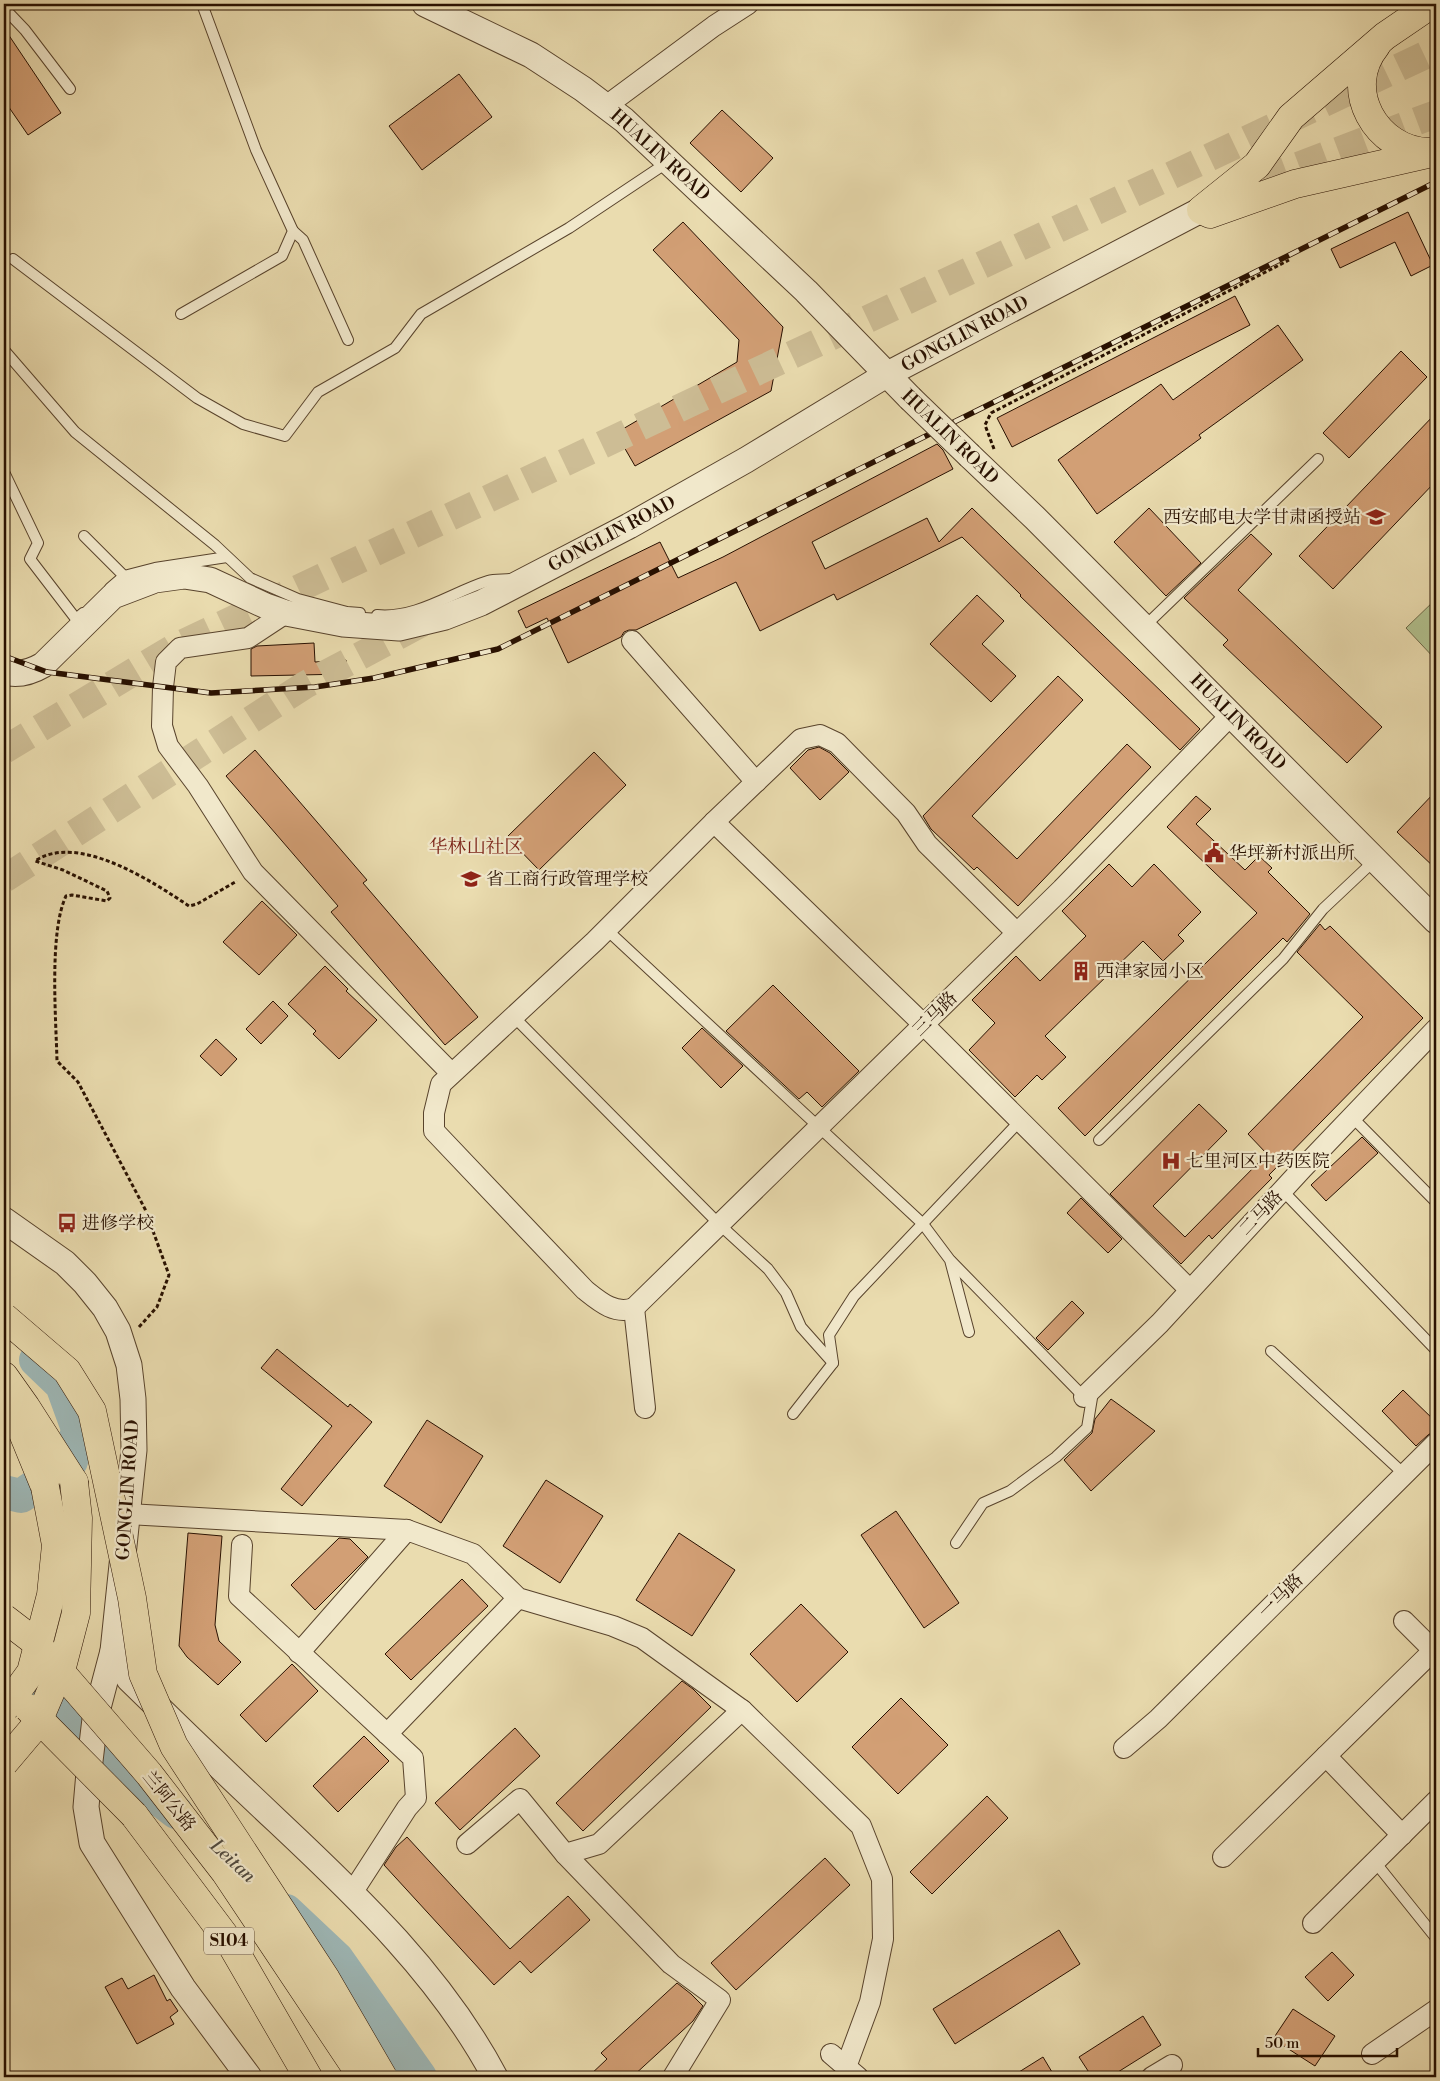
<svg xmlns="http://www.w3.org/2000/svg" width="1440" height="2081" font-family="'Libre Bodoni','Noto Serif SC',serif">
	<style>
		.green { fill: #b2c28f; stroke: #6d6948 }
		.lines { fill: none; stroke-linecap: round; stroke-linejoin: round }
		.river { stroke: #9eb8b7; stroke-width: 34 }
		.building { fill: #d29f75; stroke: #281000 }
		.trunk-tunnel { stroke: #cdbd95; stroke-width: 28; stroke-dasharray: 28 14; stroke-linecap: butt }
		.service-casing { stroke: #58432c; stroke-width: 12 }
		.minor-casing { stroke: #58432c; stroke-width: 22 }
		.tertiary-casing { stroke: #58432c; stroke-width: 27 }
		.trunk-casing { stroke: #281000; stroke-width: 29 }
		.path { stroke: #281000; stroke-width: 3; stroke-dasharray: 4 2.5; stroke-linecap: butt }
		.service { stroke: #f1e8cb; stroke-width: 10 }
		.minor { stroke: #f1e8cb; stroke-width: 20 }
		.tertiary { stroke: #f1e8cb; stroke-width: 25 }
		.trunk { stroke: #eadcaf; stroke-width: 28 }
		.rail-casing { stroke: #281000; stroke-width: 5.5 }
		.rail { stroke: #f1e8cb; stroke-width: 4; stroke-dasharray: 11; stroke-linecap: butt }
		.tertiary-bridge-casing { stroke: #58432c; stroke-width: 27; stroke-linecap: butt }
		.trunk-bridge-casing { stroke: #281000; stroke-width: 29; stroke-linecap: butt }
		.tertiary-bridge { stroke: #f1e8cb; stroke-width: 25 }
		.trunk-bridge { stroke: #eadcaf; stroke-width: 28 }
		.labels { text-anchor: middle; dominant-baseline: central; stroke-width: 4.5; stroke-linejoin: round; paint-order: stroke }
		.shield { fill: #f1e8cb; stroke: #64513d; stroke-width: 1 }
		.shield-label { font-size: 16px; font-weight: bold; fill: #281000 }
		.street-label { font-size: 18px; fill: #281000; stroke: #f1e8cb }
		.poi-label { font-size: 18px; fill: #281000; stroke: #f1e8cb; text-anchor: start }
		.neighbourhood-label { font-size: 19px; fill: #7a1f14; stroke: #f1e8cb }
		.water-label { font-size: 19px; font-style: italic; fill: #514b40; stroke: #f1e8cb }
	</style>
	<rect width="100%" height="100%" fill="#eadcaf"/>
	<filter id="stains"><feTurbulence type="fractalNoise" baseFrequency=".004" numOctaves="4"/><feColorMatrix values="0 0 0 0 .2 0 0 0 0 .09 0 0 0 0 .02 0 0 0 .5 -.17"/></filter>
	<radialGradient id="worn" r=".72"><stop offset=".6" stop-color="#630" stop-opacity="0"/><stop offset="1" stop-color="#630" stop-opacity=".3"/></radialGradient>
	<path class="green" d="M1436,599v61l-30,-32z"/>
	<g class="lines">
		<g class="river">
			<path d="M4,1492l17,4 50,-35 7,-32 -16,-44 -26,-25"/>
			<path d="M13,1697l46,17 53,49 64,49"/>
			<path d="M286,1911l51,48 83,118"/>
		</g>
	</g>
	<g class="building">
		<path d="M4,28l57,85 -33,22 -24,-35z"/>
		<path d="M459,74l33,43 -70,53 -33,-44z"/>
		<path d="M722,110l51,48 -32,34 -51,-49z"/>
		<path d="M1408,212l25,53 -22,11 -16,-34 -55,26 -9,-19z"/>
		<path d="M683,222l100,105 -12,64 -136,75 -19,-33 121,-71 2,-22 -86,-90z"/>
		<path d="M1235,296l15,29 -238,122 -15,-29z"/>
		<path d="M1278,325l25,35 -104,75 2,3 -104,76 -39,-54 103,-76 12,16z"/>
		<path d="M1401,351l26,26 -78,81 -26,-25z"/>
		<path d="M1436,413v68l-103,108 -34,-33z"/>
		<path d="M937,444l6,6 10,19 -141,73 13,27 102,-51 12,24 33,-34 228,221 -20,21 -160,-154 1,-1 -59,-58 -125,63 -3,-6 -74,37 -24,-49 -100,48h-7l-5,2 -3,5 -53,26 -21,-45 -21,10 -8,-17 142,-69 18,36 45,-21z"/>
		<path d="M1149,508l52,55 -35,33 -52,-54z"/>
		<path d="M1251,534l21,20 -34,36 144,137 -35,36 -124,-118 5,-5 -44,-42z"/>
		<path d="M977,595l27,26 -22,23 34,32 -25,26 -61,-58z"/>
		<path d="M314,643l1,19 31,-2 1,14 -96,2v-27l6,-3z"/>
		<path d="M1058,676l25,24 -111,116 45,43 110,-115 24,23 -133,139 -41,-39 -3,3 -43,-41 -8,-13z"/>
		<path d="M819,747l11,6 19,19 -29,28 -30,-32 18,-18z"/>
		<path d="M255,750l112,130 -4,3 115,134 -33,28 -114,-133 7,-6 -112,-130z"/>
		<path d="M594,752l32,33 -87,85 -32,-33z"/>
		<path d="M1436,791v78l-39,-37z"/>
		<path d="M1196,796l15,13 -15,15 49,46 14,-14 13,12 -4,4 42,42 -23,28 -4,-4 -198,198 -27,-28 199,-195 -90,-86z"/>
		<path d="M1109,864l23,23 22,-23 47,48 -23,23 6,6 -21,20 -20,-20 -98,95 21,21 -24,23 -5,-5 -22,22 -46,-47 26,-27 -23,-23 44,-44 24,25 46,-45 -24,-25z"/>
		<path d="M262,901l35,34 -38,40 -36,-33z"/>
		<path d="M1320,924l5,6 5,-4 93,92 -154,157 3,3 -60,61 -3,-4 -28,29 -71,-70 89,-90 28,27 -74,75 32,31 82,-83 -19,-20 115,-117 -66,-65z"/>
		<path d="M325,966l23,23 -2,2 31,29 -38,39 -26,-25 3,-3 -28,-27z"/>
		<path d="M773,985l86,86 -37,36 -15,-15 -8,7 -73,-68z"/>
		<path d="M273,1001l15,15 -27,28 -15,-15z"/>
		<path d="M702,1028l41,38 -22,22 -39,-40z"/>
		<path d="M216,1039l21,20 -16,17 -21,-20z"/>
		<path d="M1362,1137l16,16 -52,48 -15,-16z"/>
		<path d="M1081,1198l41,41 -14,14 -41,-40z"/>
		<path d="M1072,1301l12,12 -36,37 -12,-12z"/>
		<path d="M277,1349l71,58 2,-3 22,18 -70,84 -21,-17 51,-63 -71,-58z"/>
		<path d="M1403,1390l33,32v8l-8,5 -12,11 -34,-35z"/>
		<path d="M1111,1399l44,32 -64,60 -27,-31 28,-27 3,-14z"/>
		<path d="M427,1420l56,36 -42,67 -57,-37z"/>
		<path d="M546,1480l57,36 -43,67 -57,-37z"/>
		<path d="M896,1511l63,92 -35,25 -63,-93z"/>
		<path d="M188,1533l34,3 -7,89 4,16 22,21 -23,23 -31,-28 -8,-11z"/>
		<path d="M679,1533l56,37 -43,66 -56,-36z"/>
		<path d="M339,1538l11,1 18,18 -53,53 -24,-25z"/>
		<path d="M462,1579l26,27 -77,74 -26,-26z"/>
		<path d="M801,1604l47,48 -51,50 -47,-48z"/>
		<path d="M292,1664l26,27 -52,51 -26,-27z"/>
		<path d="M682,1681l11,8 18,18 -128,124 -27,-28z"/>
		<path d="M901,1698l47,47 -50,49 -46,-47z"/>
		<path d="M515,1728l25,28 -80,74 -25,-27z"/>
		<path d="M364,1736l25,25 -51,51 -25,-26z"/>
		<path d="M987,1796l21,22 -76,76 -22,-22z"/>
		<path d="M407,1837l103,112 58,-53 22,24 -59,53 -11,-12 -26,24 -110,-120 12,-18z"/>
		<path d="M825,1858l25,27 -114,105 -25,-27z"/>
		<path d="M1059,1930l21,34 -125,80 -22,-35z"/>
		<path d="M1332,1952l22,23 -26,26 -23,-24z"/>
		<path d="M154,1975l13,26 3,-2 8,12 -8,6 4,7 -37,20 -32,-57 17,-9 6,11z"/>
		<path d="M677,1983l14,11 12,12 -10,15 -61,56h-44l19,-18 -6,-6z"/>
		<path d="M1293,2009l42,27 -20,30 -42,-27z"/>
		<path d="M1143,2016l18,29 -51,32h-18l-13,-20z"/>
		<path d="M1043,2057l12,20h-44z"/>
	</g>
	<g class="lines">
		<g class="trunk-tunnel">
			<path d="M1223,201l43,-23 170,-64"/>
			<path d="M4,750l171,-103 1261,-597"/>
			<path d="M4,879l301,-194 117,-62"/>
		</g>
		<defs>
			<g id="service">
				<path d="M4,8l21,22 45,59"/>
				<path d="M293,231l10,9 45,100"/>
				<path d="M13,259l184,139 46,26 42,12 33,-44 77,-44 26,-34 148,-86 99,-66"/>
				<path d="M181,314l101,-58 11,-25 -37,-81 -54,-146"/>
				<path d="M4,350l71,82 140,113 35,33 48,21 49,13 13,1"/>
				<path d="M4,472l34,71 -8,16 46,60 7,-6"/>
				<path d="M84,536l40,40 31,-8 72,-11"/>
				<path d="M110,588l14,-12"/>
				<path d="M377,615c40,4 75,-23 111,-34 7,-2 16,-1 23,-2"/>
				<path d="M1144,627l174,-168"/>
				<path d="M606,929l317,295 27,36 19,72"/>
				<path d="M513,1016l207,209 48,44 18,24 15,34 32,36"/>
				<path d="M1352,1117l84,85"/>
				<path d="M1099,1140l184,-181 40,-50 52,-49"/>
				<path d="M1282,1190l154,160"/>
				<path d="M951,1261l133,136"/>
				<path d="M1271,1351l133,123"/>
				<path d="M793,1414l40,-51 -4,-28 25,-39 166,-175"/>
				<path d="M956,1543l27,-40 27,-12 46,-34 31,-29 6,-36"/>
				<path d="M1375,1862l61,76"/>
			</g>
			<g id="minor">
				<path d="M606,106l108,-80 34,-22"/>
				<path d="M286,613l-38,25 -68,10 -14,14 -3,25 -1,39 6,20 30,40 55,86 198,201"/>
				<path d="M632,641l124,141"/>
				<path d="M714,822l210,203 266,265"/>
				<path d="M1017,933l-90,-89 -21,-31 -69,-70 -17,-8 -19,4 -87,83 -119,119 -154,143 -7,29v18l151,159c15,12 30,25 49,18l428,-419 169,-174"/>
				<path d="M634,1308l11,100"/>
				<path d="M1084,1397l76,-74 142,-154 134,-140"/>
				<path d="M128,1514l279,16"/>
				<path d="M242,1545l-3,51 174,162 3,40 -9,10 -55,85"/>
				<path d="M1404,1621l32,32"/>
				<path d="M299,1653l108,-123 66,24 45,44 95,28 29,12 100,72 119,116 21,53 1,60 -13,63 -24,65"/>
				<path d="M387,1734l131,-136"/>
				<path d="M1124,1748l34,-29 278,-276"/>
				<path d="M1326,1756l76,79"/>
				<path d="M467,1844l53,-45 45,55 34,-10 143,-134"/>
				<path d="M565,1854l106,110 49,36 -47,77"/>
				<path d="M1223,1857l211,-207"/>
				<path d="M1313,1923l123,-122"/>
				<path d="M831,2054l27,23"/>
				<path d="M1372,2054l64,-44"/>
				<path d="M1152,2077l20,-12"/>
			</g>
			<g id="tertiary">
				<path d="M425,4l106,51 52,34 41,31 182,171 104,107"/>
				<path d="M970,456l65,62 401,403"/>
				<path d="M4,672c14,4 27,0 39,-7l70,-69 42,-16 29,-4 26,4 56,26 20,7 57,11 56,4 46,-11 36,-14 148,-77 117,-66 140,-85 315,-165"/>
				<path d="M4,1220l61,43 20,20 20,25 13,23 11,34 4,34 1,51 -21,201 -18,68 -5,42 -4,46 6,36 91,145 66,89"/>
				<path d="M113,1651l16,28c49,48 98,95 148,142 82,77 165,156 218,256"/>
			</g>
			<g id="trunk">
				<path d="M1432,4l-47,32 -94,81 -34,48 -56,45 9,4 85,-30 141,-32"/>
				<path d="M1376,46c-35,43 0,105 53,106"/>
				<path d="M4,1376l22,31 48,75"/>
				<path d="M10,1412l10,14 25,61"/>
				<path d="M134,1815l97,129 77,133"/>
			</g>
		</defs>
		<use href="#service" class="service-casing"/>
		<use href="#minor" class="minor-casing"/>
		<use href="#tertiary" class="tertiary-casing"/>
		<use href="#trunk" class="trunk-casing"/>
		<g class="path">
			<path d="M994,449l-9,-24 6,-12 298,-153"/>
			<path d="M139,1327l18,-20 12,-32 -24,-66 -67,-127 -21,-21c-1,-43 -8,-129 9,-165l6,-1 35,6 3,-3 -3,-7 -44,-21 -28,-9c43,-29 118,21 154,45l8,-2 40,-23"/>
		</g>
		<use href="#service" class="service"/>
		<use href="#minor" class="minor"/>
		<use href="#tertiary" class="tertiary"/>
		<use href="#trunk" class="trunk"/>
		<defs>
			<path id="rail" d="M4,656l43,16 164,21 104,-6 59,-9 124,-29 938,-467"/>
		</defs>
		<use href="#rail" class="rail-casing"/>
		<use href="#rail" class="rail"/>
		<defs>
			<path id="tertiary-bridge" d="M910,398l60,58"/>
			<g id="trunk-bridge">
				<path d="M4,1317l63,54 25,40 40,187 11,76 31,72 152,233 57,98"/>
				<path d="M4,1618l30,23 115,133 76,98 137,205"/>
				<path d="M28,1708l106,107"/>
				<path d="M4,1709l27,-37 20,-77 5,-50 -11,-58"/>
				<path d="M4,1763l33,-39 26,-61 13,-50 2,-95 -4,-36"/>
			</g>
		</defs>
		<use href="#tertiary-bridge" class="tertiary-bridge-casing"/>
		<use href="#trunk-bridge" class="trunk-bridge-casing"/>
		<use href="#tertiary-bridge" class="tertiary-bridge"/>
		<use href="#trunk-bridge" class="trunk-bridge"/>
	</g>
	<defs>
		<symbol id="university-bare" viewBox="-9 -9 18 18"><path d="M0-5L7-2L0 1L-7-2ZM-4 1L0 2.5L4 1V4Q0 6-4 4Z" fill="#8f2418" stroke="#f1e8cb" stroke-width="2.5" paint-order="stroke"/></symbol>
		<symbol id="civic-bare" viewBox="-9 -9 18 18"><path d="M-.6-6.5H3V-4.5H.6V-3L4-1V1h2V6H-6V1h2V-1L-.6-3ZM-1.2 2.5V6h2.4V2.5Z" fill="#8f2418" stroke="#f1e8cb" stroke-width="2.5" paint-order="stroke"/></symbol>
		<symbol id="building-bare" viewBox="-9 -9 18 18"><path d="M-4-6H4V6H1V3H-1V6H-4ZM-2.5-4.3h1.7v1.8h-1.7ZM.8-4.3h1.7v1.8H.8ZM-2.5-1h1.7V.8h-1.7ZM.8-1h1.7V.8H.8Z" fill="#8f2418" stroke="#f1e8cb" stroke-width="2.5" paint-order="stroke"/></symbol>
		<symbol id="hospital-bare" viewBox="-9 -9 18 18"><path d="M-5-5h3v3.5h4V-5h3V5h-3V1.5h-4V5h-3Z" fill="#8f2418" stroke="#f1e8cb" stroke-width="2.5" paint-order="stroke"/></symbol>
		<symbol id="bus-bare" viewBox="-9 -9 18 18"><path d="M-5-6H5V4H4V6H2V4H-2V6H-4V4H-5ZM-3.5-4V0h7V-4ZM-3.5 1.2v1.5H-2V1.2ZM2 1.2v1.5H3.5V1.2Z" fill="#8f2418" stroke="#f1e8cb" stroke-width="2.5" paint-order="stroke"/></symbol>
	</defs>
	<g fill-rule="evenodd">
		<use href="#university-bare" x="1362" y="503" width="28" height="28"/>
		<use href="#civic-bare" x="1200" y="839" width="28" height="28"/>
		<use href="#university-bare" x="457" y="865" width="28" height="28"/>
		<use href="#building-bare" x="1067" y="957" width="28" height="28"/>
		<use href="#hospital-bare" x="1157" y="1147" width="28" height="28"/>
		<use href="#bus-bare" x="53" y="1209" width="28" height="28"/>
	</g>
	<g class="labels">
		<rect class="shield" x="204" y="1927.5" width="50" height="27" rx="4"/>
		<g class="shield-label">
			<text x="229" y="1941">S104</text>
		</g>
		<g class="street-label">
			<text transform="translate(660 155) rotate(42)">HUALIN ROAD</text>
			<text transform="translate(965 334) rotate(-28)">GONGLIN ROAD</text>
			<text transform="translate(950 437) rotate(44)">HUALIN ROAD</text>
			<text transform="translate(612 534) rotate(-28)">GONGLIN ROAD</text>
			<text transform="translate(1238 722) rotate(45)">HUALIN ROAD</text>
			<text transform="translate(935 1014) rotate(-45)">三马路</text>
			<text transform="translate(1261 1213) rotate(-47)">二马路</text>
			<text transform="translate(128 1490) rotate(-86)">GONGLIN ROAD</text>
			<text transform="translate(1281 1596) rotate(-45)">一马路</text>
			<text transform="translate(169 1801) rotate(51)">兰阿公路</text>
		</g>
		<g class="poi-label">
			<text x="1361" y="517" text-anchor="end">西安邮电大学甘肃函授站</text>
			<text x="1229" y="853">华坪新村派出所</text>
			<text x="486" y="879">省工商行政管理学校</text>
			<text x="1096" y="971">西津家园小区</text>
			<text x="1186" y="1161">七里河区中药医院</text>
			<text x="82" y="1223">进修学校</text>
		</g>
		<g class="neighbourhood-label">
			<text x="476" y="847">华林山社区</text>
		</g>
		<g class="water-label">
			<text transform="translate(233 1861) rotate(43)">Leitan</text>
		</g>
	</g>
	<rect width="1440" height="2081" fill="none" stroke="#eadcaf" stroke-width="20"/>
	<rect x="5" y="5" width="1430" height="2071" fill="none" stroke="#281000" stroke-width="2.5"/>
	<rect x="10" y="10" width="1420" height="2061" fill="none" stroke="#281000"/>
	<path d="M1258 2048v8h139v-8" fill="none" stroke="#281000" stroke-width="2.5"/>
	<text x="1265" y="2048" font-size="15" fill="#281000" stroke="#f1e8cb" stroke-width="4" paint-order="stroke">50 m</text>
	<rect width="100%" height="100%" filter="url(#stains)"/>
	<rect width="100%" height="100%" fill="url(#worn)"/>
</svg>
